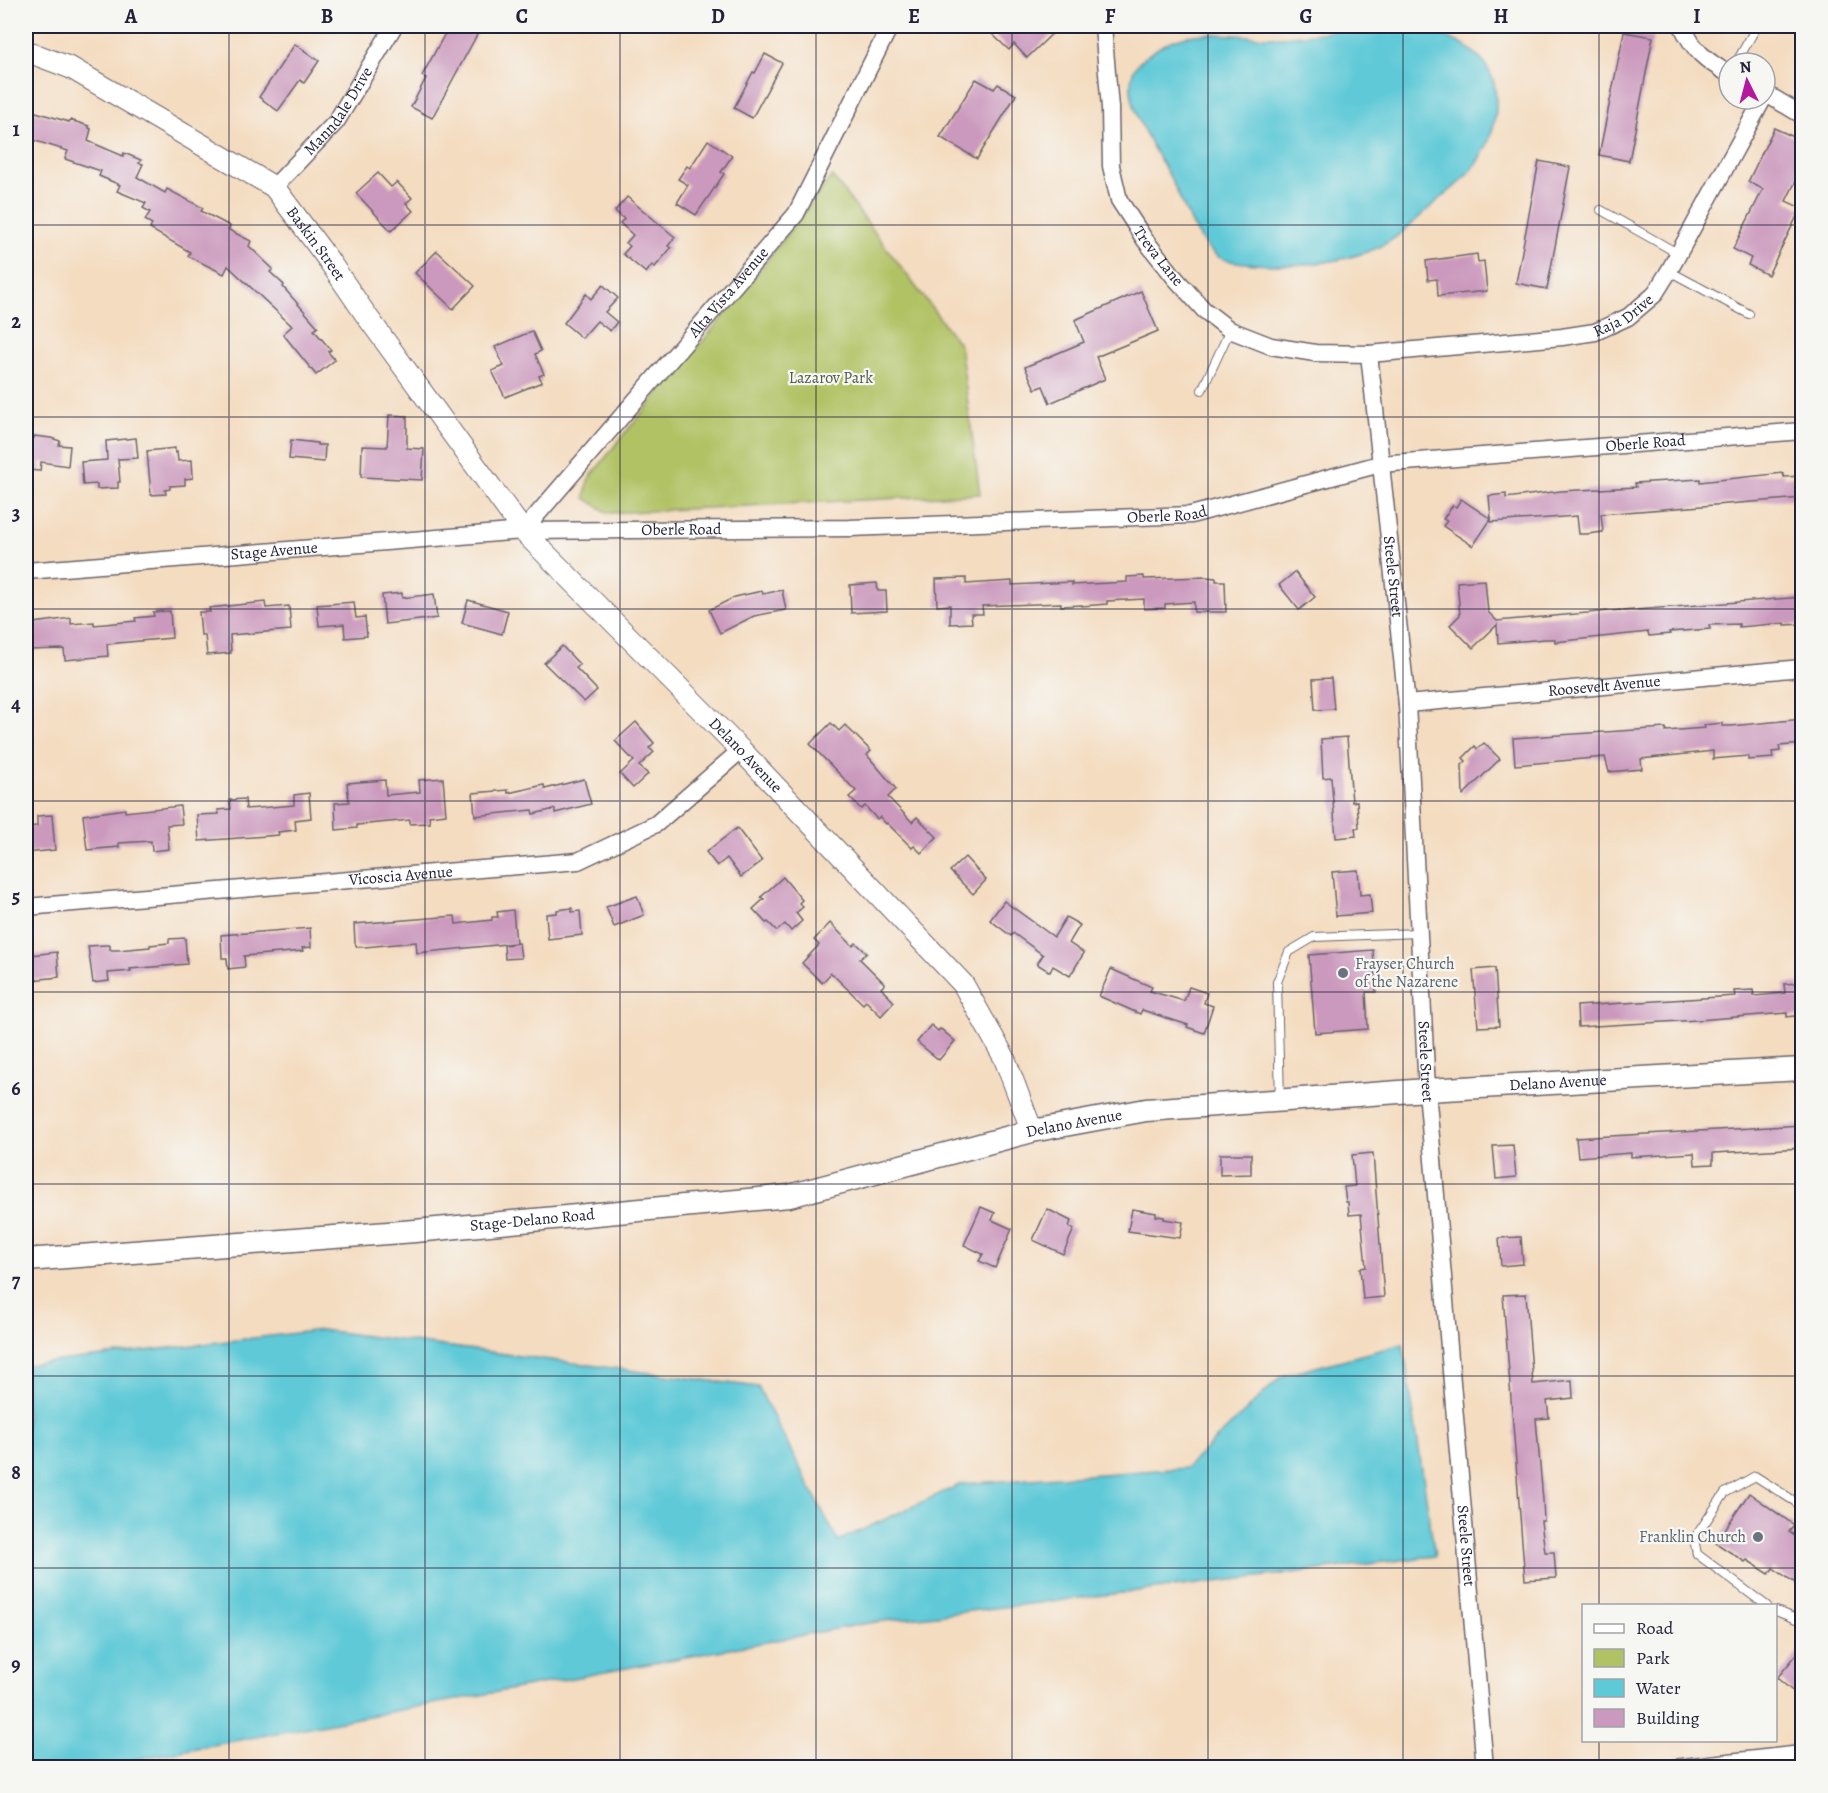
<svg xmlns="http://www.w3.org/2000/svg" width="1828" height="1793" font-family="Alegreya,serif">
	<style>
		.green { fill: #b1c265; stroke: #6a7250; stroke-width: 1.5 }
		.water { fill: #5ec9d7; stroke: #407689; stroke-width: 1.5 }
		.building { fill: #cb99bd }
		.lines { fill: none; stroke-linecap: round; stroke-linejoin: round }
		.service-casing { stroke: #6c636a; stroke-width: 10 }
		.minor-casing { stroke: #6c636a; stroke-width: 19 }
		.tertiary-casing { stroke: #6c636a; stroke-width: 23 }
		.secondary-casing { stroke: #6c636a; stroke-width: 25 }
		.service { stroke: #fff; stroke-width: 8 }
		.minor { stroke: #fff; stroke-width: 16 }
		.tertiary { stroke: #fff; stroke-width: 21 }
		.secondary { stroke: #fff; stroke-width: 22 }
		.grid { fill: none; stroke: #22223b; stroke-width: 1.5; stroke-opacity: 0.55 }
		.worship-dot { fill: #6b7280; stroke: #f6f6f2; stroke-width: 2 }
		.labels { text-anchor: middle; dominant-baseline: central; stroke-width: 4.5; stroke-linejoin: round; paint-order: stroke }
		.street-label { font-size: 16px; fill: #22223b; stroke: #f6f6f2 }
		.park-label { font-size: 16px; fill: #545a4a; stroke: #f6f6f2 }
		.worship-label { font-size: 16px; fill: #5b616d; stroke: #f6f6f2; text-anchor: start }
		.neatline { fill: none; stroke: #22223b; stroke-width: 2 }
		.grid-label { font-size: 20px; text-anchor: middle; font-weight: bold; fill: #22223b }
	</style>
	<rect width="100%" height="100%" fill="#f6f6f2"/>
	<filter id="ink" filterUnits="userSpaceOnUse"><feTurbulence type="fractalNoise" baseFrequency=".0167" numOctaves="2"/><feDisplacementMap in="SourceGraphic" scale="12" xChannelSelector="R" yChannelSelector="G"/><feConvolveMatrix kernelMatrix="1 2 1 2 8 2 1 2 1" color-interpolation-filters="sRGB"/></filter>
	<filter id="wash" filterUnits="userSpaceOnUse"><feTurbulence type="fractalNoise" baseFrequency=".008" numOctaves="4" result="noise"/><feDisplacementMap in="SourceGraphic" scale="24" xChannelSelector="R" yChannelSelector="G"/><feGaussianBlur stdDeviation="1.35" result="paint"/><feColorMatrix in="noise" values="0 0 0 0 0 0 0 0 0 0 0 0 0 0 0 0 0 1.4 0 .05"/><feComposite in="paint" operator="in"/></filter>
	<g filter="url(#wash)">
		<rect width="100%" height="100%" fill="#f4dcc0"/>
		<path class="green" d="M832,176l128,169 20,149 -372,19 -23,-15 3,-18 32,-41 109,-129z"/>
		<g class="water">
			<path d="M1401,26c33,5 77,16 91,51 4,9 4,19 4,29 0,22 -10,46 -24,63 -11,14 -24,23 -37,34 -18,15 -35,35 -58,45 -42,18 -96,20 -141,14 -6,-1 -14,-2 -19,-6 -19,-12 -35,-54 -45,-75 -15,-29 -50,-76 -39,-109 4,-13 34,-31 47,-34 31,-9 66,0 98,-1 23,-1 46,-5 69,-8 18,-1 36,-2 54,-3z"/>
			<path d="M321,1330l437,57 80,154 123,-57 225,-16 96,-92 121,-32 32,212 -567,67 -773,144h-69v-402z"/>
		</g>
		<g id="blocks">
			<g class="building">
				<path d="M449,26h17l13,5 -47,87 -21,-11 15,-29 -4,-2z"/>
				<path d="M999,26h61l-33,32 -13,-14 -5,6 -18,-17z"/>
				<path d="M1624,32l29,5 -24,124 -30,-6z"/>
				<path d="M295,44l24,17 -15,22 -4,-3 -22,31 -19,-14z"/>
				<path d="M765,54l17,9 -30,55 -18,-10 19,-36 2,1z"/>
				<path d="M976,79l18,10 4,-5 18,11 -39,64 -37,-22z"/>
				<path d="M26,109l43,13 1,-2 19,6v2l2,1 -3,12 35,15 1,-3 17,7 -2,3 4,1 -6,13 28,16 2,-4 36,19 -2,3 29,15 -1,4 22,11 -2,5 24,23 -3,3 14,13 -1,2 35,40 -4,3 17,20 -3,2 7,8 -19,15 -33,-41 9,-8 -64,-60 -4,8 -36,-18 2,-4 -40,-23 2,-5 -7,-4 5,-8 -7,-4 3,-5 -29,-12 3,-6 -21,-9 2,-5 -36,-12 3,-8 -42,-13z"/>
				<path d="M1774,128l29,13v26l-17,34 15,7 -33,67 -20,-10 3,-7 -18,-9 30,-60 -15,-7z"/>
				<path d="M708,140l24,16 -11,16 3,2 -28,41 -19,-12 11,-18 -10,-6 9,-13 3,2z"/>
				<path d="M1539,161l31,6 -23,122 -31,-6z"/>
				<path d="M378,173l13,14 6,-5 15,16 -6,5 7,8 -22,20 -35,-38z"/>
				<path d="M627,197l48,40 -7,9 3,2 -16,19 -3,-2 -6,8 -23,-19 7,-8 -4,-3 7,-8 -13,-12 4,-4 -9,-8z"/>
				<path d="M437,251l38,35 -22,23 -38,-36z"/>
				<path d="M1477,254l1,8 6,-1 3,30 -49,5 -1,-17 -9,1 -2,-19z"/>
				<path d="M603,285l15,13 -13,14 12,10 -7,9 -13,-10 -15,17 -18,-15 22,-29 5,5z"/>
				<path d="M1141,291l17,40 -62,26 9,22 -55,24 -7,-17 -8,3 -10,-22 59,-25 -9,-22z"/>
				<path d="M532,331l9,20 -6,3 9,20 -5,2 3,6 -37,15 -13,-26 12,-5 -9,-19z"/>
				<path d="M389,415l18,1v32l17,1 -2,31 -61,-3 1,-31 25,1z"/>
				<path d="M34,436l17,2 9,3 -1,4 11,1 -2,20 -27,-4 -1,9 -14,-1v-33l8,1z"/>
				<path d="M136,438l2,20 -20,1 2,23h-2v6l-21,1v-5l-14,1 -2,-23 26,-2 -1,-19z"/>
				<path d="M291,440l26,3v2h8l-1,17 -35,-3z"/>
				<path d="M175,448v5l2,-1 1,9 14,-1 1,18 -8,1v6l-15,1v3l-5,1 1,4 -15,1 -4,-44z"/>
				<path d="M1783,473l1,4 18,-1 1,22 -202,16 2,18 -16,2h-8l-2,-18 -86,6v-3l-18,27 -30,-20 4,-5 -4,-2 10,-14 3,2 5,-8 30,20 -2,-23 17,-2v4l55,-7 75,-4 -1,-4 65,-4v3z"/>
				<path d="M1295,572l20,25 -16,13 -20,-25z"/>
				<path d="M1144,576v3l61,-2 11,1v3h9l1,31h-32v-10l-29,2v4l-21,1v-10l-37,2v3l-25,2v-1l-21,1v-3l-79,3 1,8h-12l1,9 -22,1v-19l-13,1 -1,-27 30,-1v6l46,-3v4l60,-3v3l55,-3v-5z"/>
				<path d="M1485,580l3,32 9,9 124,-11v1l182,-14v27l-18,1v-2l-46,4v-3l-30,1 1,4 -41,3 1,2 -21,2 -1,-4 -93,10v-3h-10l-47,4 -1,-18 -24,23 -23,-23 10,-10 -3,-33z"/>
				<path d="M877,583l1,8h8l1,20 -36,2 -1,-28z"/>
				<path d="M782,590l4,20 -32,6 -34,17 -11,-23 26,-13 27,-6 1,3z"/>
				<path d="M402,593v5l32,-4 3,24 -52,6 -3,-29z"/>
				<path d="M468,600l40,11 -6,23 -40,-11z"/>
				<path d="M265,602l1,6 23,-2 2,24 -61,5 1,18 -24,2 -2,-20h-4l-2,-23h11l-1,-4z"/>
				<path d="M354,602l2,16 9,-1 2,19 -22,2 -1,-14 -25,2 -2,-21z"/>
				<path d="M170,611l2,27 -65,6 1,12 -43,4 -1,-11 -38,1v-26l45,-6v6l23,-2v3l11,-1 31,-3 -1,-3 19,-2 -1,-4z"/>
				<path d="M562,646l18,19 -4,3 21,22 -13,12 -40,-39z"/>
				<path d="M1331,678l3,31 -19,1 -2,-31z"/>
				<path d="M1803,719v25l-24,2 1,5 -8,1 1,6 -25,2v-4l-35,3v-8l-72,8 1,10 -33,3 -4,-15 -90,8 -2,-27 153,-10v3l39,-3 -1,-3 18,-2v3h9z"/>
				<path d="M636,722l18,21 -5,5 5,4 -15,14 9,8 -15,14 -13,-14 14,-13 -19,-20z"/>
				<path d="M831,723l8,8 6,-6 26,26 -4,4 29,34 -8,8 24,25 5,-5 20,20 -16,16 -7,-7 -2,2 -25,-25 -1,1 -6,-7 -3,2 -12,-13 -4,3 -12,-12 7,-6 -46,-47z"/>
				<path d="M1347,737l5,65 5,-1 2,27h-4l1,8 -20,2 -5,-61 -8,1 -2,-39z"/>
				<path d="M1484,743l16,16 -37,36 -1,-30 4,-4 -3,-3 12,-12 2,3z"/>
				<path d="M443,778l3,36 -17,2 1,7 -20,1v-4l-53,5v3l-21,2 -1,-27 14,-1 -2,-19 38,-3 1,15 34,-3 -1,-12z"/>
				<path d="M584,779l7,25 -36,9v-4l-22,5 -1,-4 -57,6 -2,-23 35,-3v3l36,-8 1,4z"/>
				<path d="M309,793l2,25 -16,2 1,10 -18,2 1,3 -80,6 -2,-26 22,-1 -1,-4 13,-1 -1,-9 15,-1 1,10 48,-4v-10z"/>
				<path d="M180,806l2,18 -15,1 2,24 -17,2 -1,-10 -32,2v4l-32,3 -4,-35 42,-6v3z"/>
				<path d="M52,815l3,35 -29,3v-26l11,-1v-10z"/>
				<path d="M737,828l25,33 -21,16 -14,-19 -10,8 -11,-14z"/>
				<path d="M965,857l21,23 -13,14 -23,-23z"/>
				<path d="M1358,870l2,25 10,-1 2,19 -36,3 -4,-44z"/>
				<path d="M783,877l19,23 -3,3 4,4 -7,6 6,8 -11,10 -6,-7 -8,7 -9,-9 -2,1 -13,-14 11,-10 -3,-2z"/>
				<path d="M637,896l7,19 -30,12 -8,-20z"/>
				<path d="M1004,901l50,36 12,-20 14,8 -11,18 15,10 -14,23 -17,-10 -3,6 -13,-8 6,-9 -30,-22 -2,3 -21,-16z"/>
				<path d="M572,908v4l8,-1 2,24 -34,4 -2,-25 11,-1v-3z"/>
				<path d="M513,910l3,33 -99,10 -1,-11 -51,5h-8l-2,-4 -1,-19 101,-8 1,8 36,-4v-3h6l-1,-5z"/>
				<path d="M830,923l23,23 3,-3 11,10 -7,6 25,25 -4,4 13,14 -13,14 -15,-15 -3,3 -32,-31 -9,10 -20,-20 17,-18 -5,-5z"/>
				<path d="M310,928l1,19 -9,1 1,3 -59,5 1,11 -17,2 -1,-11h-5l-1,-23z"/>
				<path d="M185,938l2,26 -57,5 1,2 -23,2 1,8 -16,2 -5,-37 18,-1h4v5h8l32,-3v-2l19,-2v-4z"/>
				<path d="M519,943l2,15 -16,1 -1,-14z"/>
				<path d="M1373,950l3,42h-10l2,37 -53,4 -6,-78z"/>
				<path d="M57,952l2,25 -26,3 -2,-25z"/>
				<path d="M1495,968l4,58 -21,1 -5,-57z"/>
				<path d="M1111,969l41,18 -2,4 34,10 5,-14 18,6 -3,10 9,3 -9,27 -17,-6 1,-2 -46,-15 -2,4 -41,-18z"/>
				<path d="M1799,983l1,10h3v22l-16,2v-4l-89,7 -120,7 -1,-21 158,-10 -1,-5 19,-1 1,6 31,-3 -1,-9z"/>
				<path d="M931,1025l7,6 2,-2 2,1 13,11 -16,19 -22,-18z"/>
				<path d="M1803,1125v23l-90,5v11l-18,1 -1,-12 -63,4v-4l-53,4 -2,-19z"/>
				<path d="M1513,1145l3,32 -20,2 -3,-33z"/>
				<path d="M1373,1153l11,144 -21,2 -3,-31 6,-1 -5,-53 -12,1 -1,-13h-2l-2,-15 11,-1 -3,-31z"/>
				<path d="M1220,1154h31v20l-31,1z"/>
				<path d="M981,1207l14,6 -3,7 20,9 -17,39 -16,-7 4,-7 -19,-9z"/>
				<path d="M1047,1209l24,12 -2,6 5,2 -11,25 -30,-14z"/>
				<path d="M1132,1209l24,4v3l8,1v2l19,3 -3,16 -52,-7z"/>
				<path d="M1521,1237l2,27 -22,2 -2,-28z"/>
				<path d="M1526,1294l7,90 39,-4 1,18 -26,3 2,17 -13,1 7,81 1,21h-3l4,31h9l2,26 -31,2 -22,-285z"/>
				<path d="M1749,1493l45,32 -5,7 14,9v47l-30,-20 -4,6 -22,-14 -2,2 -29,-19z"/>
				<path d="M1803,1647v53l-26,-22z"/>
			</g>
		</g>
	</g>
	<g filter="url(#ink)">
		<use href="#blocks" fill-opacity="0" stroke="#6c636a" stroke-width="1.5"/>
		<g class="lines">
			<defs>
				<g id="service">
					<path d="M1736,63l21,-37"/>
					<path d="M1601,210l78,44"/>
					<path d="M1669,271l80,43"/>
					<path d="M1202,390l28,-60"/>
					<path d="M1280,1100l-3,-118 12,-30 25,-15 105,-4"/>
					<path d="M1767,1606l-70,-52 -3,-15 31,-46 30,-17 47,30"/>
					<path d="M1776,1611l20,8 6,-1"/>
				</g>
				<g id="minor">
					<path id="s1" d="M1103,26l7,82 1,58 8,34 26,40 31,39 28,31 26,20 41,16 44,7 54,1 193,-17 33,-5 33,-15 26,-22 15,-24 94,-172"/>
					<path d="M1682,26c12,25 23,34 47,48"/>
					<path d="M1765,93l37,22"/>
					<path id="s2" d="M274,187l62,-65 58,-96"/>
					<path id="s3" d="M1369,354l38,350 20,386 58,678"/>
					<path id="s4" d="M523,531l273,-317 94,-188"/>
					<path id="s5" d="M26,571l497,-40 327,-3 341,-13 189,-51 422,-33"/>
					<path id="s6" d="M1407,704l395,-36"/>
					<path id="s7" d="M26,907l552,-46 78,-37 85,-74"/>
					<path d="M1674,1768l128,-14"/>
				</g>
				<g id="tertiary">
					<path id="s8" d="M26,51l45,17 203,119 53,71 39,57 157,216 218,219 222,234 41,73 28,74"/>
				</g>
				<g id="secondary">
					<path id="s9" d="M26,1260l389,-29 374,-35 243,-65 114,-21 281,-20 375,-21"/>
				</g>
			</defs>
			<use href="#service" class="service-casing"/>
			<use href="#minor" class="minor-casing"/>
			<use href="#tertiary" class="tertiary-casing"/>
			<use href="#secondary" class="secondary-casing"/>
			<use href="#service" class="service"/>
			<use href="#minor" class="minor"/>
			<use href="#tertiary" class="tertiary"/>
			<use href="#secondary" class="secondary"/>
		</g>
	</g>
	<path class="grid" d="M229,26v1742M425,26v1742M620,26v1742M816,26v1742M1012,26v1742M1208,26v1742M1403,26v1742M1599,26v1580M26,225h1776M26,417h1776M26,609h1776M26,801h1776M26,992h1776M26,1184h1776M26,1376h1776M26,1568h1776M1599,1740v28"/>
	<g class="worship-dot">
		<circle cx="1343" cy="973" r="6"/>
		<circle cx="1758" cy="1537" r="6"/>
	</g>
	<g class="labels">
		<g class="street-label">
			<text stroke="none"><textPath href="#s2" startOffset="100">Manndale Drive</textPath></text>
			<text stroke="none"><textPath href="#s8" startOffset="354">Baskin Street</textPath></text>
			<text stroke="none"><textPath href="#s1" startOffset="244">Treva Lane</textPath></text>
			<text stroke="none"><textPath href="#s4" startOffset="315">Alta Vista Avenue</textPath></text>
			<text stroke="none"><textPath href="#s1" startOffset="750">Raja Drive</textPath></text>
			<text stroke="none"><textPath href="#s5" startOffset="1629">Oberle Road</textPath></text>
			<text stroke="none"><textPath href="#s5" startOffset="1143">Oberle Road</textPath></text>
			<text stroke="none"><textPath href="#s5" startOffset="657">Oberle Road</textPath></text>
			<text stroke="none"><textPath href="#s5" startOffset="249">Stage Avenue</textPath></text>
			<text stroke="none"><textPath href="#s3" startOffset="224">Steele Street</textPath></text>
			<text stroke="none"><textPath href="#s6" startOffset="198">Roosevelt Avenue</textPath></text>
			<text stroke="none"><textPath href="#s8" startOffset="1024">Delano Avenue</textPath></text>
			<text stroke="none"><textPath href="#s7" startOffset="376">Vicoscia Avenue</textPath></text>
			<text stroke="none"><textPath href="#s3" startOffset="710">Steele Street</textPath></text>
			<text stroke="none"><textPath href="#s9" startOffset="1546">Delano Avenue</textPath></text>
			<text stroke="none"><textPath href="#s9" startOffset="1060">Delano Avenue</textPath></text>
			<text stroke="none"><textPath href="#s9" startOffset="508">Stage-Delano Road</textPath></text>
			<text stroke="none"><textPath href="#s3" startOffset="1196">Steele Street</textPath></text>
		</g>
		<g class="park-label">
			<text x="831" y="378">Lazarov Park</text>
		</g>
		<g class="worship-label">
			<text x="1355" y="964">Frayser Church<tspan x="1355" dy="18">of the Nazarene</tspan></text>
			<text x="1746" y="1537" text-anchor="end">Franklin Church</text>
		</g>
	</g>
	<rect width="1828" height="1793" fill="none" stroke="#f6f6f2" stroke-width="66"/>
	<rect x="1582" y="1604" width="195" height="138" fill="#f6f6f2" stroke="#a1a1a9" stroke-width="1.5"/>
	<rect x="1594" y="1624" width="30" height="9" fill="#ffffff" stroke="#a1a1a9" stroke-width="1.5"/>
	<text x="1636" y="1634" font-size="18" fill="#22223b">Road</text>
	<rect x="1594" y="1649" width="30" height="18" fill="#b1c265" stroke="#a1a1a9" stroke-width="1.5"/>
	<text x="1636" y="1664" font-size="18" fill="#22223b">Park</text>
	<rect x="1594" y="1679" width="30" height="18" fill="#5ec9d7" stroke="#a1a1a9" stroke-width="1.5"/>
	<text x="1636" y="1694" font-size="18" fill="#22223b">Water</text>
	<rect x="1594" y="1709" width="30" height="18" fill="#cb99bd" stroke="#a1a1a9" stroke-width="1.5"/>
	<text x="1636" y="1724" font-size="18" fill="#22223b">Building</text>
	<g transform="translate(1747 81) rotate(354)"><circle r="28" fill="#f6f6f2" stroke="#a1a1a9" stroke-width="1.5"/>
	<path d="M0-4.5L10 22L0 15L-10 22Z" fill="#b5179e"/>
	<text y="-9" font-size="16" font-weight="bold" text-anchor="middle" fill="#22223b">N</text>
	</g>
	<rect x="33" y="33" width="1762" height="1727" class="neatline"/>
	<g class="grid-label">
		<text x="131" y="23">A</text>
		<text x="327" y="23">B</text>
		<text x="522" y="23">C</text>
		<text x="718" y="23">D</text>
		<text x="914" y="23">E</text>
		<text x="1110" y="23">F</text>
		<text x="1306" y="23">G</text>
		<text x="1501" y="23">H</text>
		<text x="1697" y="23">I</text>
		<text x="16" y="136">1</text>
		<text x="16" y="328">2</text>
		<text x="16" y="520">3</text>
		<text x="16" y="711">4</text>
		<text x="16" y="903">5</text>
		<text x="16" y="1095">6</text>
		<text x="16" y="1287">7</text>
		<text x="16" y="1479">8</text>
		<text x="16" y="1671">9</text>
	</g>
</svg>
